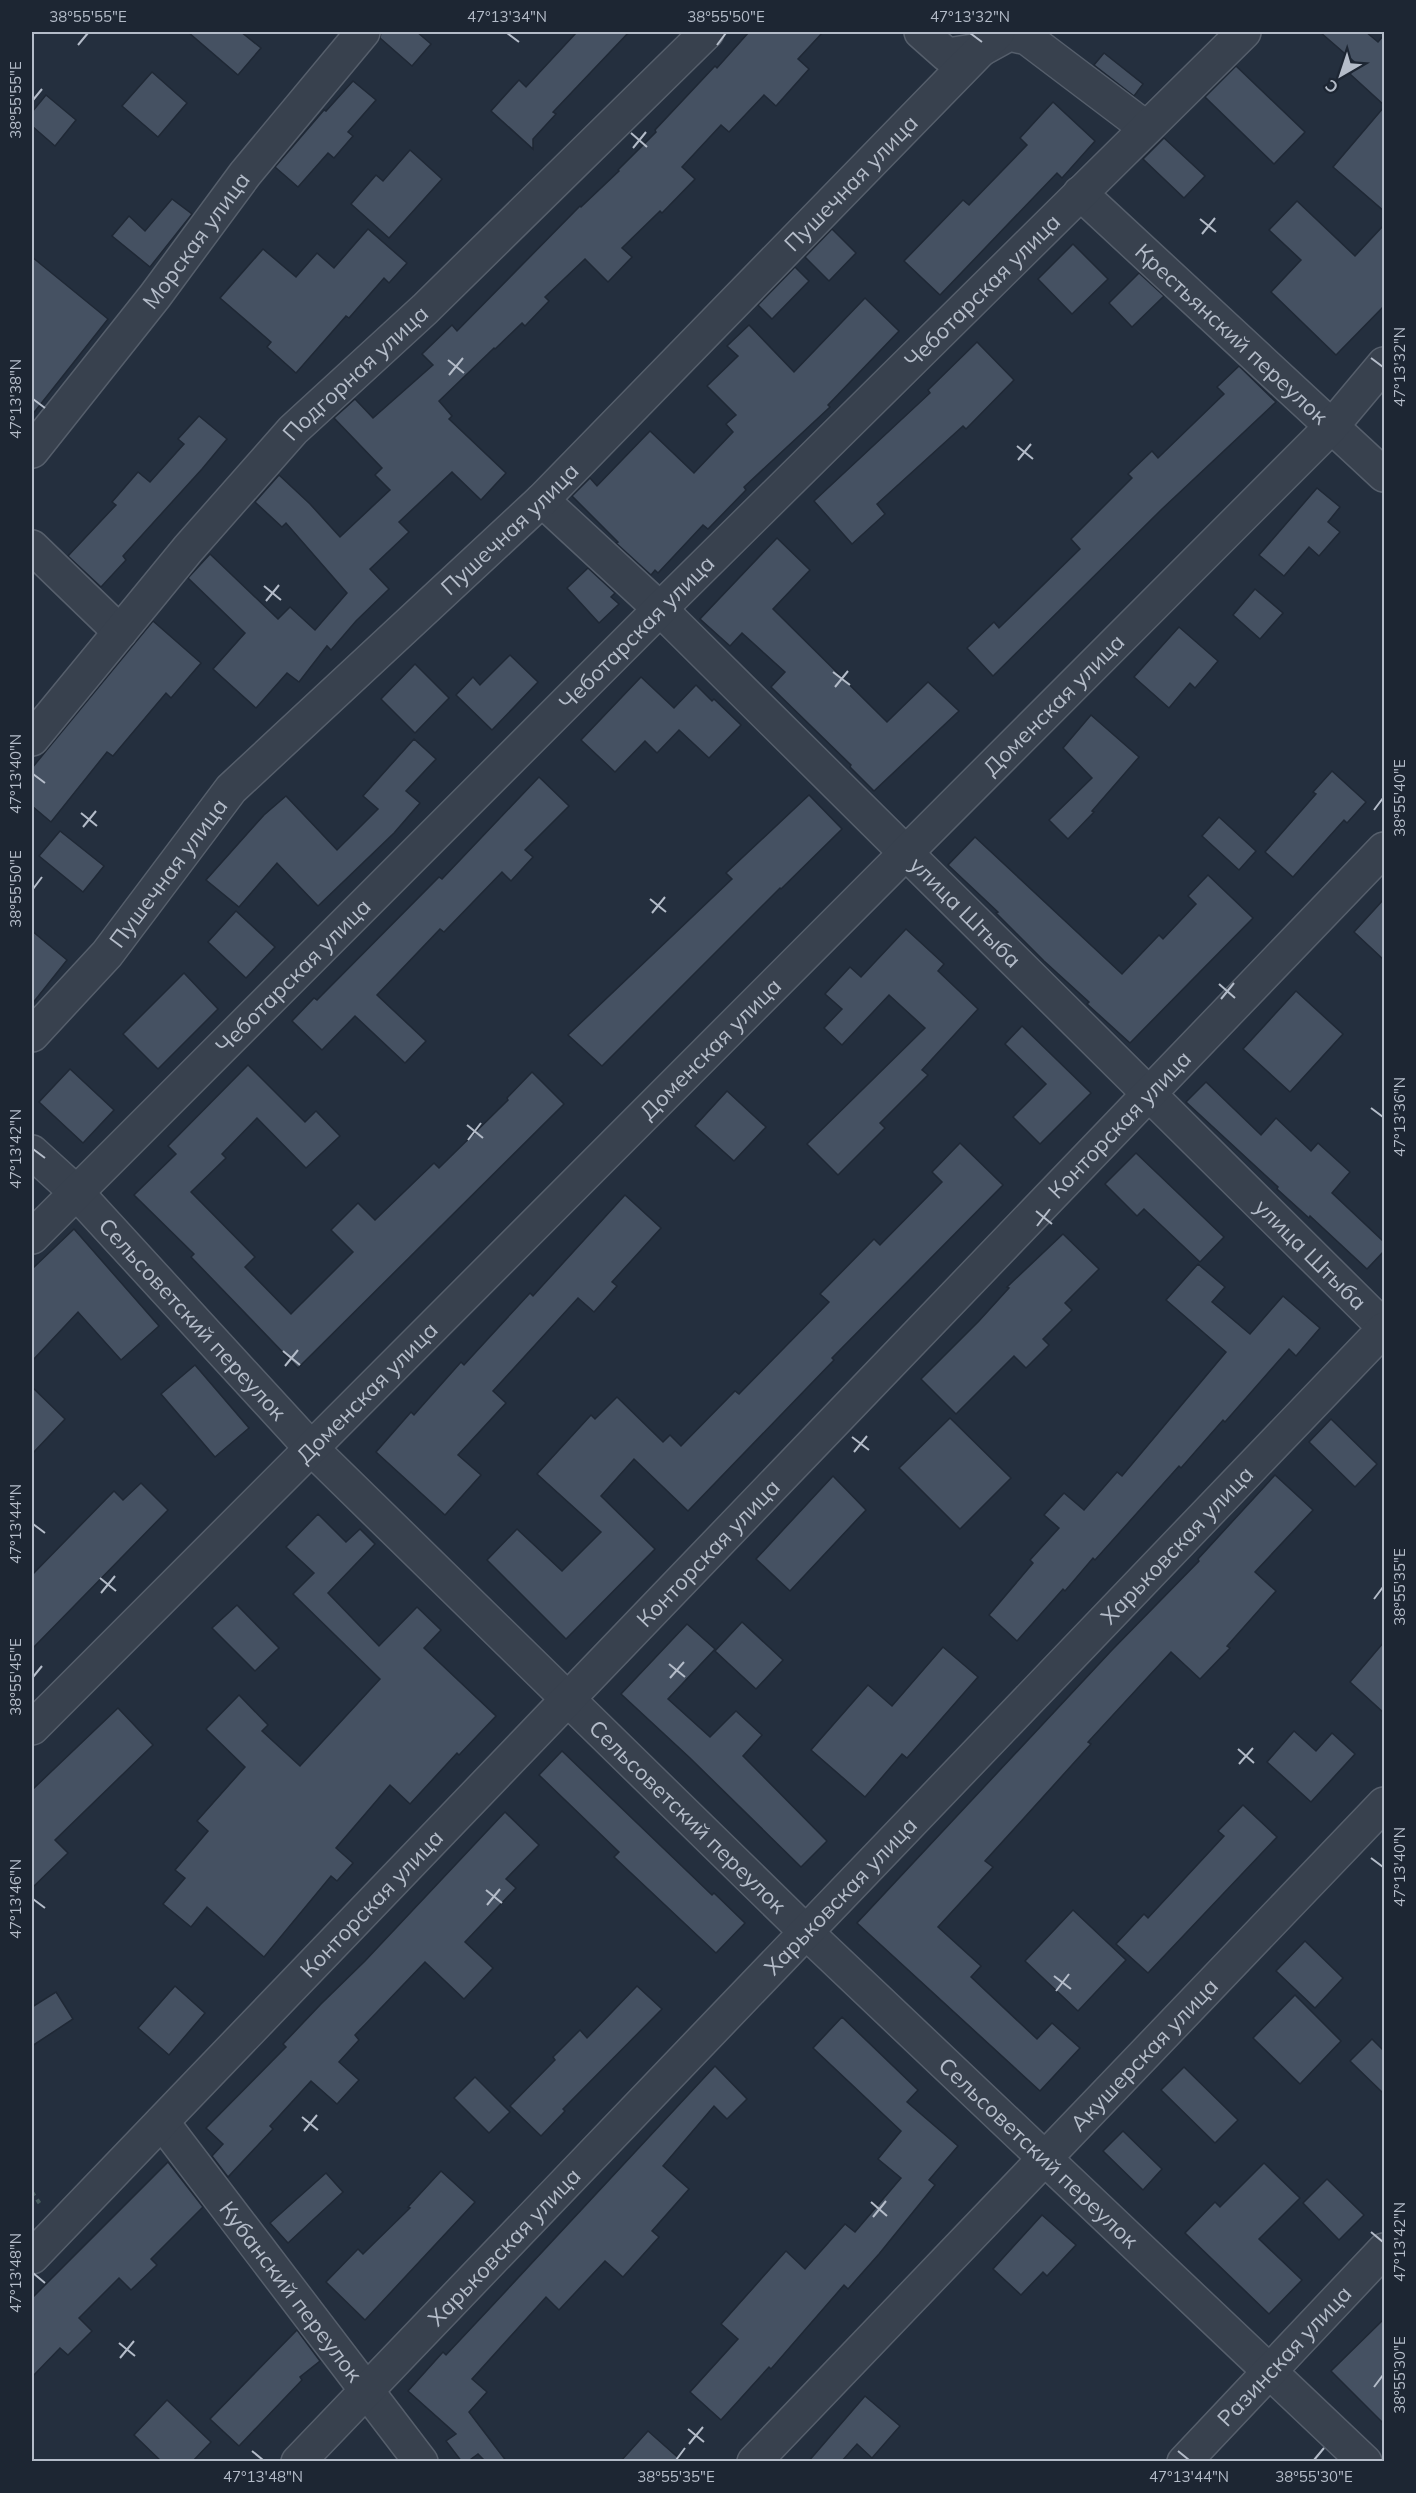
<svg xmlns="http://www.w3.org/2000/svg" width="1416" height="2493" font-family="Mulish,sans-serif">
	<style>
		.building { fill: #455162; stroke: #1f2835; stroke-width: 1.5 }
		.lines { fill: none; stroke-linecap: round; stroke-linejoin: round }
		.minor-casing { stroke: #565f6c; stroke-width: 36 }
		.path { stroke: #44595c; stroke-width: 4; stroke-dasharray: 4.5 4.5; stroke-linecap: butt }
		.minor { stroke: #38414e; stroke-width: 33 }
		.ticks { fill: none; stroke: #b4bcc9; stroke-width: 2 }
		.labels { text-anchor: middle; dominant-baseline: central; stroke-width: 6; stroke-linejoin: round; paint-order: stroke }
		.street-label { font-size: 22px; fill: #b4bcc9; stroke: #1d2633 }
		.neatline { fill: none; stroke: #b4bcc9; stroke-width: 2 }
		.ticks-label { font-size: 15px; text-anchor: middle; fill: #b4bcc9 }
	</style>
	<rect width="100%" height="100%" fill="#242f3e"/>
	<g class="building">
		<path d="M188,32h53l20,16 -23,27z"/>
		<path d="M381,32h36l14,12 -19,22 -32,-28z"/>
		<path d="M577,32h52l-76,80 3,2 -23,25v10l-42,-38 28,-31 7,7z"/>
		<path d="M749,32h74l-25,27 11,10 -33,37 -12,-11 -35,37 -8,-7 -39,42 13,12 -33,34 -2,-2 -38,37 10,9 -24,25 -23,-23 -40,38 4,4 -24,25 -3,-3 -27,26 -1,-1 -55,53 13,15 -3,3 57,54 -25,27 -29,-28 -53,50 10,10 -39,37 19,20 -33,32 -25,29 -4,-4 -28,36 -12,-9 -31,35 -43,-39 32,-36 -57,-55 22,-24 68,65 12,-12 25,23 32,-37 -61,-70 -4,4 -27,-25 24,-27 31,29 30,33 50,-47 -15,-15 7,-7 -48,-50 21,-19 18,19 60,-53 -11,-11 30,-29 5,6 123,-125 1,1 38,-36 -1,-1 38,-38 -1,-2 60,-64 2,2z"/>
		<path d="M1320,32h46l12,10 6,-7v70l-34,-31 8,-9z"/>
		<path d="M1104,53l39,31 -9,12 -40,-31z"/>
		<path d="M1236,66l69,66 -31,32 -69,-67z"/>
		<path d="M152,72l35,31 -29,34 -36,-31z"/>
		<path d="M353,81l23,19 -28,32 5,4 -19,22 -6,-5 -30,34 -23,-20 49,-57 2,1z"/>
		<path d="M46,95l30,25 -21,26 -23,-20v-14z"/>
		<path d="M1053,102l42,39 -33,37 -5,-5 -117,122 -36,-34 59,-61 6,5 58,-60 -7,-7z"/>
		<path d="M1384,107v104l-51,-44z"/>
		<path d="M1164,138l41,38 -21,22 -41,-39z"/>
		<path d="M410,150l32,29 -53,59 -38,-34 25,-29 7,6z"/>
		<path d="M172,199l20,15 -42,53 -38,-31 17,-20 16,15z"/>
		<path d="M1297,201l58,55 29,-31v81l-48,49 -65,-63 30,-32 -32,-30z"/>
		<path d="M368,229l39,34 -18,20 -5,-5 -35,40 -3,-2 -50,57 -29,-26 4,-5 -51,-44 43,-49 33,28 21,-24 17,15z"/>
		<path d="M832,229l24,24 -27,28 -24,-24z"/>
		<path d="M1073,244l35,35 -36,35 -34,-35z"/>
		<path d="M32,257l76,62 -76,96z"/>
		<path d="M795,267l14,14 -37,38 -14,-14z"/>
		<path d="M1139,273l25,23 -32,31 -23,-24z"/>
		<path d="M865,298l34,33 -71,74 2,2 -86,80 2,3 -38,39 -5,-4 -45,48 -3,-3 -4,5 -35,-32 2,-1 -46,-46 18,-18 7,8 53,-55 44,42 39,-41 -7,-8 10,-9 -29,-29 31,-30 -11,-10 22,-21 45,47z"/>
		<path d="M977,342l37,38 -48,49 -3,-3 -86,78 8,10 -33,30 -38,-43 116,-108 -2,-3z"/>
		<path d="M1239,366l37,36 -114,107 -169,167 -26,-28 27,-26 5,6 81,-79 -9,-10 61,-61 -4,-4 24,-23 6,7 66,-64 -7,-7z"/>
		<path d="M199,416l28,23 -25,30 -79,87 3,4 -25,27 -33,-31 48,-51 -4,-3 26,-30 12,10 34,-38 -6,-5z"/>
		<path d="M1317,488l23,19 -12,15 12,10 -21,24 -10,-9 -25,29 -25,-21z"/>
		<path d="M777,538l33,32 -37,39 114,113 41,-40 31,29 -85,80 -24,-24 1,-2 -80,-78 14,-15 -43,-39 -12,13 -30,-27z"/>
		<path d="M588,568l27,25 -4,4 8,7 -20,19 -32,-35z"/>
		<path d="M1255,589l28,24 -23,26 -27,-24z"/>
		<path d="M153,621l48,42 -30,35 -5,-5 -53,63 -6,-4 -56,70 -19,-16v-38z"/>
		<path d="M1179,627l39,34 -23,27 -5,-5 -21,25 -35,-31z"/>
		<path d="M510,655l28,27 -46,48 -36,-35 17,-18 7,8z"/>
		<path d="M415,664l34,34 -34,35 -34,-34z"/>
		<path d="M641,677l33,31 22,-23 16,16 2,-2 27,26 -32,33 -30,-28 -22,23 -12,-12 -30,31 -34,-32z"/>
		<path d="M1091,715l48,42 -47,54 2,1 -26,27 -19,-19 43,-42 -29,-30z"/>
		<path d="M414,739l22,20 -30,32 14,12 -26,30 -76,73 -41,-43 -38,44 -33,-27 58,-65 22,-19 51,54 41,-41 -15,-13z"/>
		<path d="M1332,771l34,31 -19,21 -3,-3 -51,57 -28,-25 51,-58 -3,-2z"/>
		<path d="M539,777l30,29 -44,44 8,7 -22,24 -9,-9 -58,60 -4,-3 -63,66 49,46 -21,22 -50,-47 -33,34 -30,-29 22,-23 3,2 122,-123 3,2z"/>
		<path d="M809,795l33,34 -61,60 -1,-1 -178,178 -34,-31 164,-156 -6,-6z"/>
		<path d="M1219,817l37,34 -17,19 -37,-34z"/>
		<path d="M60,831l44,35 -21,26 -44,-36z"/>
		<path d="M975,837l147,137 37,-39 4,4 33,-35 -8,-8 20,-21 45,43 -123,125 -43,-39 2,-2 -45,-41 -48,-48 2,-1 -50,-47z"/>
		<path d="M1384,899v61l-30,-28z"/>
		<path d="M236,911l39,36 -29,31 -38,-36z"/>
		<path d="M906,929l38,35 -6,7 40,38 -56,61 6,5 -48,48 5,5 -47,47 -31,-31 118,-116 -36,-33 -47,50 -18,-17 18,-19 -17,-15 25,-27 11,10z"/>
		<path d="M32,931l35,29 -35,44z"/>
		<path d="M184,973l34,36 -60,60 -35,-35z"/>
		<path d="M1296,991l47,43 -53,58 -47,-43z"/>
		<path d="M1022,1026l69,67 -51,51 -27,-27 33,-33 -41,-40z"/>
		<path d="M248,1065l57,57 11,-11 24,25 -34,32 -49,-50 -35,36 4,4 -35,34 64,65 -10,10 46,47 62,-62 -22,-22 27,-27 17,17 59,-57 5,5 69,-68 -1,-2 25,-26 32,32 -266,264 -107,-111 3,-3 -60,-59 42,-41 -8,-8z"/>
		<path d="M70,1069l44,41 -31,33 -44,-41z"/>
		<path d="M1206,1082l55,53 15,-17 35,33 7,-8 32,29 -18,21 52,49v9l-17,18 -57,-53 -1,2 -32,-29 1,-2 -92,-85z"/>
		<path d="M727,1091l39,36 -32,34 -39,-35z"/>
		<path d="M960,1143l43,42 -171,173 2,2 -146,151 -54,-52 -33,37 54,53 -89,90 -79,-79 30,-31 45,42 39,-39 -64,-58 54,-59 4,4 22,-22 46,45 7,-7 11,11 54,-55 4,3 90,-92 -9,-8 54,-55 6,6 62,-63 -10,-10z"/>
		<path d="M1136,1153l88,84 -24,25 -56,-53 -7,7 -32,-32z"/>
		<path d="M625,1195l36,33 -49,54 5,4 -23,26 -16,-14 -85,93 13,12 -48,52 23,20 -36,40 -69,-63 35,-40 3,3 47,-53 3,3 66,-72 3,3z"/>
		<path d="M74,1229l85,97 -38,34 -43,-48 -46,49v-92z"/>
		<path d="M1063,1234l36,35 -34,34 7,7 -29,29 6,6 -23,23 -12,-12 -58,58 -35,-35 58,-58 30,-33 -2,-1z"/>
		<path d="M1198,1264l27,23 -13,15 38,32 33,-38 37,32 -24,28 -7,-7 -64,73 -2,-2 -42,48 -2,-2 -84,94 -2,-2 -28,33 -2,-2 -46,52 -28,-26 44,-52 -3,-3 29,-32 -15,-13 20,-22 20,17 33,-38 5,4 104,-124 -60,-52z"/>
		<path d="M195,1365l54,63 -34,29 -54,-63z"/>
		<path d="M32,1387l33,32 -33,35z"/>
		<path d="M950,1418l61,60 -51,51 -61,-61z"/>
		<path d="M1331,1419l46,45 -22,23 -46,-45z"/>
		<path d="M1275,1475l38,35 -58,62 21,19 -49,55 3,2 -30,31 -29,-27 -83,90 3,2 -106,117 8,6 -55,60 43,39 -10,11 66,62 15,-16 28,25 -40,43 -183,-168 255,-273 87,-89 -1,-2z"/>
		<path d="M833,1476l33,34 -76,81 -34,-32z"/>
		<path d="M141,1483l27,27 -136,139v-74l82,-84 9,9z"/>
		<path d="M318,1514l28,28 14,-13 15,15 -47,49 51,53 38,-39 24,23 -17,18 72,68 -37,39 -2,-2 -47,51 -20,-19 -54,63 17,15 -16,18 -6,-5 -67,81 -57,-50 -16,20 -28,-23 22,-26 -10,-8 33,-39 -11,-10 48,-54 -39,-38 33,-34 29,30 -6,6 38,35 80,-87 -87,-85 21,-21 -28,-26z"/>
		<path d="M237,1605l42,43 -24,23 -43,-43z"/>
		<path d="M742,1622l41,38 -27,29 -41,-38z"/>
		<path d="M687,1624l28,25 -47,50 42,38 26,-26 26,24 -19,21 84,85 -26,26 -111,-109 -69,-64z"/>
		<path d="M1384,1642v71l-34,-31z"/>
		<path d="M943,1647l35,30 -71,81 -5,-4 -37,43 -54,-47 57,-65 24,21z"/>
		<path d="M118,1708l35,37 -98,95 13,13 -36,35v-98z"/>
		<path d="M1294,1731l22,20 16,-18 23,21 -44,48 -44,-40z"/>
		<path d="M562,1751l150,144 2,-2 31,30 -29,30 -102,-96 5,-5 -80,-77z"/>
		<path d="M1243,1805l34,32 -129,136 -32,-29 28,-30 4,4 76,-82 -6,-5z"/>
		<path d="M505,1812l34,33 -33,34 10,9 -51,54 28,26 -29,31 -39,-37 -70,73 4,5 -20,22 20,18 -22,24 -26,-23 -41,45 3,3 -45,48 -16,-21 11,-12 -17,-16 80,-81 -3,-3 38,-40 44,-43z"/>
		<path d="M1073,1910l53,50 -48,51 -53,-50z"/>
		<path d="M1305,1941l38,37 -28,30 -39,-37z"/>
		<path d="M175,1986l30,27 -36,42 -31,-27z"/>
		<path d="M637,1986l25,23 -99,100 2,2 -24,25 -31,-30 45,-46 -2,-3 27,-27 7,8z"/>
		<path d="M56,1992l17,27 -41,27v-39z"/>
		<path d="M1295,1995l46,46 -41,43 -47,-46z"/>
		<path d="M842,2017l76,73 -11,12 51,44 -29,34 6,5 -56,69 -31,35 -4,-4 -73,84 -2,-2 -48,53 -31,-28 48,-53 -17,-15 65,-73 19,18 40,-45 10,8 46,-54 -23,-19 23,-28 -88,-83z"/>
		<path d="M1372,2039l12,12v43l-34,-33z"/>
		<path d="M715,2066l32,33 -20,20 -13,-13 -51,60 26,23 -37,42 7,6 -36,40 -18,-16 -46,49 -13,-13 -74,82 15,13 -18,20 38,50h-21l-8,-8 -11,8h-5l-16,-21 10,-7 -48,-43 35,-39 3,3 45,-48z"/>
		<path d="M1184,2067l54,53 -23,23 -54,-53z"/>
		<path d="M475,2077l35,35 -21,21 -35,-35z"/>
		<path d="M1123,2131l39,38 -19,21 -40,-39z"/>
		<path d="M168,2162l35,45 -52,52 6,6 -26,25 -12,-12 -40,40 13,13 -24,24 -8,-7 -28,29v-79z"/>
		<path d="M1264,2163l36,35 -41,41 43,41 -33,34 -84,-81 30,-31 5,5z"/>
		<path d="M441,2171l34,31 -110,118 -39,-38 32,-33 5,5 47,-46 -2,-1z"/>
		<path d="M326,2173l17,19 -55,51 -18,-20z"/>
		<path d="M1327,2179l37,36 -25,25 -36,-37z"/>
		<path d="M1042,2215l34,30 -29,31 -4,-4 -22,23 -28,-26z"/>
		<path d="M1384,2319v105l-53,-53z"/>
		<path d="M297,2330l23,31 -20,16 2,3 -63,66 -29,-27z"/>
		<path d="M865,2396l35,30 -28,32 -15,-14 -16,18h-33z"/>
		<path d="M167,2400l44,42 -19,20h-30l-28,-27z"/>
		<path d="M648,2431l35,31h-63z"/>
	</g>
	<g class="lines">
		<defs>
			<g id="minor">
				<path d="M921,32l26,23 33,-5 29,-16 18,4 119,90"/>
				<path id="s1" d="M1080,193l304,282"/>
				<path id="s2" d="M32,451l123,-155 90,-122 118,-142"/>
				<path id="s3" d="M542,500l118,109 724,718"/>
				<path d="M32,547l88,85"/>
				<path id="s4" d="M32,739l156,-190 105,-119 132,-121 282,-277"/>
				<path id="s5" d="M32,1035l75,-81 124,-165 311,-289 456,-468"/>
				<path id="s6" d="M32,1152l45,41 234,255 495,484 559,530"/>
				<path id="s7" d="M32,1237l628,-628 584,-577"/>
				<path id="s8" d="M32,1728l1300,-1302 52,-62"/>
				<path id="s9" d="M162,2122l259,340"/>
				<path id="s10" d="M32,2257l1352,-1408"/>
				<path id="s11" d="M298,2462l1086,-1133"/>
				<path id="s12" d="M754,2462l630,-658"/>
				<path id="s13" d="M1184,2462l200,-212"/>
			</g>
		</defs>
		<use href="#minor" class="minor-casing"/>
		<path class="path" d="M32,2192l8,12"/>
		<use href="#minor" class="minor"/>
	</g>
	<path class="ticks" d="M507,33l12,9M970,33l12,9M78,45l10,-12M717,45l9,-12M33,100l9,-11M631,133l16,14M633,148l13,-16M1200,219l16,13M1202,234l13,-16M1371,358l12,9M448,360l16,13M449,375l14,-17M33,399l12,9M1017,446l16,13M1018,460l13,-16M264,586l17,14M266,601l13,-16M833,672l17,13M835,687l13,-16M33,774l12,9M1374,810l9,-12M81,813l16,13M83,827l13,-16M33,889l9,-12M650,899l16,13M652,913l13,-16M1219,984l16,14M1221,999l13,-16M1371,1108l12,9M467,1125l16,13M468,1140l13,-17M33,1149l12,9M1036,1211l16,13M1037,1226l13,-17M283,1351l17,14M285,1366l13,-16M852,1437l17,13M854,1452l13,-16M33,1524l12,9M100,1578l16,13M101,1593l14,-17M1374,1599l9,-12M669,1664l16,13M33,1677l9,-11M670,1678l14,-16M1238,1749l16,14M1239,1764l14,-16M1371,1858l12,9M486,1890l16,13M33,1899l12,9M487,1905l13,-16M1054,1976l17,13M1056,1991l13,-17M302,2117l16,13M304,2131l13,-16M871,2202l16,14M873,2217l13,-16M1371,2232l12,10M33,2273l12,10M119,2343l16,13M120,2358l14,-17M1374,2387l9,-12M688,2429l16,13M689,2444l14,-17M252,2451l11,9M1178,2451l11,9M676,2460l9,-12M1314,2460l10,-12"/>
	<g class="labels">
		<g class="street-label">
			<text stroke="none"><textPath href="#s5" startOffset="1184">Пушечная улица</textPath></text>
			<text stroke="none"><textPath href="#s2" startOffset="267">Морская улица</textPath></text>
			<text stroke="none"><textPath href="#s7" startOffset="1341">Чеботарская улица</textPath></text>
			<text stroke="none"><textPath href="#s1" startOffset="207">Крестьянский переулок</textPath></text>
			<text stroke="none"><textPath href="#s4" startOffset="489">Подгорная улица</textPath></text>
			<text stroke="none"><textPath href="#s5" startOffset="698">Пушечная улица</textPath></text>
			<text stroke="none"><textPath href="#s7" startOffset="855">Чеботарская улица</textPath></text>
			<text stroke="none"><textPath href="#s8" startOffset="1446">Доменская улица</textPath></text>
			<text stroke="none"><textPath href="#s5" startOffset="212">Пушечная улица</textPath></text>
			<text stroke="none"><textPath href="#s3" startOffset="591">улица Штыба</textPath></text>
			<text stroke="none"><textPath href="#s7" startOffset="369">Чеботарская улица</textPath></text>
			<text stroke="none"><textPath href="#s8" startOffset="960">Доменская улица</textPath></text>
			<text stroke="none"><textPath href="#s10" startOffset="1570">Конторская улица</textPath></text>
			<text stroke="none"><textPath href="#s3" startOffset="1077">улица Штыба</textPath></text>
			<text stroke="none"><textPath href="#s6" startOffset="232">Сельсоветский переулок</textPath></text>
			<text stroke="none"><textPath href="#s8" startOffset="474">Доменская улица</textPath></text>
			<text stroke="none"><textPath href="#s11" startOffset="1270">Харьковская улица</textPath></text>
			<text stroke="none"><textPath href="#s10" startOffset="976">Конторская улица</textPath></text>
			<text stroke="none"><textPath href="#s6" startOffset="934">Сельсоветский переулок</textPath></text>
			<text stroke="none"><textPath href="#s11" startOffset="784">Харьковская улица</textPath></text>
			<text stroke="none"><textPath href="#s10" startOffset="490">Конторская улица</textPath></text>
			<text stroke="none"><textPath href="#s12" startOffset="564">Акушерская улица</textPath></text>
			<text stroke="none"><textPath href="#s6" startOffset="1420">Сельсоветский переулок</textPath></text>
			<text stroke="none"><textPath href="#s11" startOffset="298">Харьковская улица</textPath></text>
			<text stroke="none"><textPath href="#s9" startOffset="213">Кубанский переулок</textPath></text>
			<text stroke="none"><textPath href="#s13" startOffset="146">Разинская улица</textPath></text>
		</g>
	</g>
	<rect width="1416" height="2493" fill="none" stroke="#1d2633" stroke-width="66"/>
	<g transform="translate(1341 75) rotate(219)" stroke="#1d2633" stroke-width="4.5" paint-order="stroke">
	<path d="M0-4.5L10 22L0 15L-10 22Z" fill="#b4bcc9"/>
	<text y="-9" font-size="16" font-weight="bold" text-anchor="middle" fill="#b4bcc9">С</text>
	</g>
	<rect x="33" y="33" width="1350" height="2427" class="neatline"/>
	<g class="ticks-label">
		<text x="88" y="22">38°55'55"E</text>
		<text x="507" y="22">47°13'34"N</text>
		<text x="726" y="22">38°55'50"E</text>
		<text x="970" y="22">47°13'32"N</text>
		<text transform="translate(16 100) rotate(-90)" y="5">38°55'55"E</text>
		<text transform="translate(1400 367) rotate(-90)" y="5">47°13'32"N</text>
		<text transform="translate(16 399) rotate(-90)" y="5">47°13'38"N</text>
		<text transform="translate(16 774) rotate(-90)" y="5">47°13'40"N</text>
		<text transform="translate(1400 798) rotate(-90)" y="5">38°55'40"E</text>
		<text transform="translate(16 889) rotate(-90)" y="5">38°55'50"E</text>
		<text transform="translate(1400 1117) rotate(-90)" y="5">47°13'36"N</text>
		<text transform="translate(16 1149) rotate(-90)" y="5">47°13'42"N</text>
		<text transform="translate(16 1524) rotate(-90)" y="5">47°13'44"N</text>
		<text transform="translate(1400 1587) rotate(-90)" y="5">38°55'35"E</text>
		<text transform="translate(16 1677) rotate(-90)" y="5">38°55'45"E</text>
		<text transform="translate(1400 1867) rotate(-90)" y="5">47°13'40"N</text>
		<text transform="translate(16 1899) rotate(-90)" y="5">47°13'46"N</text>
		<text transform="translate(1400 2242) rotate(-90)" y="5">47°13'42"N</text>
		<text transform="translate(16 2273) rotate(-90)" y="5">47°13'48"N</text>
		<text transform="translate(1400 2375) rotate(-90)" y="5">38°55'30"E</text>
		<text x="263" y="2482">47°13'48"N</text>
		<text x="676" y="2482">38°55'35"E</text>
		<text x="1189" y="2482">47°13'44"N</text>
		<text x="1314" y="2482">38°55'30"E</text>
	</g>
</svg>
